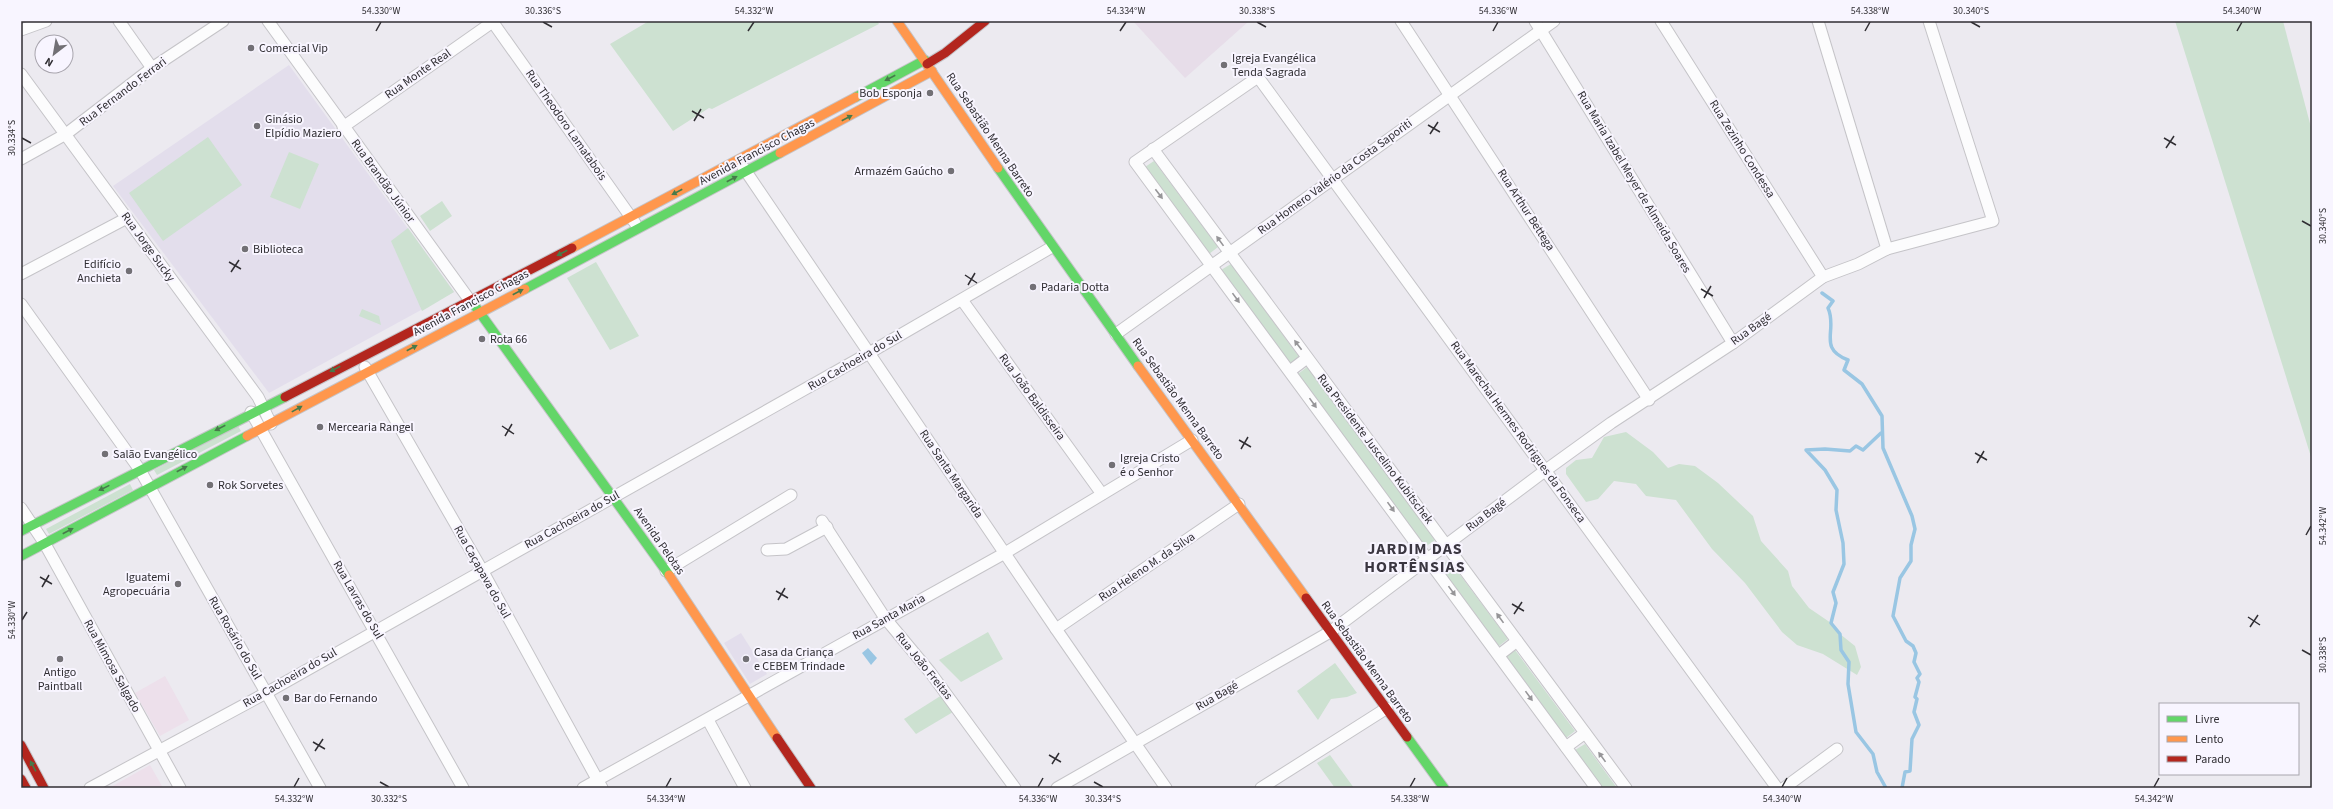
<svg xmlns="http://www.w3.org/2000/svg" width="2333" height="809" font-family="'Source Sans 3',sans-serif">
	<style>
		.commercial { fill: #e7dde9 }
		.industrial { fill: #ede0eb }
		.built { fill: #e3deec }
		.green { fill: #cde1d1 }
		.water { fill: #99c6e3 }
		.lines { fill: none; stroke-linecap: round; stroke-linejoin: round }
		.stream { stroke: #99c6e3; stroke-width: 3.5 }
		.street-casing { stroke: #c5c4c8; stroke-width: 13 }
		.fast-casing { stroke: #c5c4c8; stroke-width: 11 }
		.slow-casing { stroke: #c5c4c8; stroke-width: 11 }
		.jam-casing { stroke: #c5c4c8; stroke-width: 11 }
		.street { stroke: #fcfcfd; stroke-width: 11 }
		.fast { stroke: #63d668; stroke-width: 9 }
		.slow { stroke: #ff974d; stroke-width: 9 }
		.jam { stroke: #b3261e; stroke-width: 9 }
		.oneway { fill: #477a4b }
		.oneway2 { fill: #969598 }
		.ticks { fill: none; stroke: #302e33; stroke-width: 1.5 }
		.poi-dot { fill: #727075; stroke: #f8f5ff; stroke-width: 1.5 }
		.labels { text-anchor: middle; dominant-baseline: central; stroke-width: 4; stroke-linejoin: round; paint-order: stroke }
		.poi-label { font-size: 12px; fill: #302e33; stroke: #f8f5ff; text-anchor: start }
		.street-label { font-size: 12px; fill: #302e33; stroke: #f8f5ff }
		.district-label { font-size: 16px; font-weight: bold; letter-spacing: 1px; fill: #3b3741; stroke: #f8f5ff }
		.neatline { fill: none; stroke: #302e33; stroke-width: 1.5 }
		.ticks-label { font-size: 10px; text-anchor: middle; fill: #302e33 }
	</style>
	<rect width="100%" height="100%" fill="#eceaf0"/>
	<path class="commercial" d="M1133,21h116l-64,57z"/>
	<g class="industrial">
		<path d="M165,676l24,44 -29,16 -25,-43z"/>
		<path d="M150,765l13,23h-54z"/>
	</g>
	<g class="built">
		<path d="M289,65l165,227 -185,101 -156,-207z"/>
		<path d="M741,633l26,41 -17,10 -26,-41z"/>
	</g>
	<g class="green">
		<path d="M649,21h228l2,3 -167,85 -3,-1 -36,23 -63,-87z"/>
		<path d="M2175,21h108l29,110v329z"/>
		<path d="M208,137l34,48 -79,56 -34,-48z"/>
		<path d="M289,152l30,12 -19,45 -30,-12z"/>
		<path d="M1154,161l64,86 -9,7 -64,-87z"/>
		<path d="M442,201l10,15 -22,15 -10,-15z"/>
		<path d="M408,228l46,64 -32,19 -31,-70z"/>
		<path d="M596,262l43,74 -29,14 -43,-72z"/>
		<path d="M1231,264l68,93 -9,7 -69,-94z"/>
		<path d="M362,309l17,7 2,9 -22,-9z"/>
		<path d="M1307,367l128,173 -10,7 -127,-173z"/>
		<path d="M238,426l3,5 -84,44 -3,-5z"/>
		<path d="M1626,432l27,20 15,16 11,-4 16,2 23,17 35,33 8,25 27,30 4,15 17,22 22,15 9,11 15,12 6,21 -4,8 -34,-21 -26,-9 -15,-13 -37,-49 -33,-34 -36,-49 -30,-4 -10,-12 -22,-3 -16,18 -12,3 -20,-28v-6l10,-8 16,-2 12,-21z"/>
		<path d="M130,484l3,6 -84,44 -3,-5z"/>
		<path d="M1449,560l59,79 -9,7 -59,-80z"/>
		<path d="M988,632l15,27 -42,23 -22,-22z"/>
		<path d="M1515,650l60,81 -9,7 -60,-82z"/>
		<path d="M1335,663l22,30 -10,4 -16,2 -13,21 -21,-29z"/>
		<path d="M942,695l11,17 -37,22 -12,-15z"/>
		<path d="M1585,744l32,44h-14l-28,-38z"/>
		<path d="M1330,755l24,33h-19l-18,-25z"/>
	</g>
	<path class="water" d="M868,648l9,10 -6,7 -9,-12z"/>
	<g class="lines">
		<g class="stream">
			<path d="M1822,293l11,8 -5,7c10,22 -11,40 20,52l-4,10 18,14 20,32 1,32 29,68 3,13 -4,16v16l-11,17 -7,38 13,25 7,5 3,7 -2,9 6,12 -3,4 2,4 -4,15 2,2 -3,13 5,13 -7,14 -2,32 -5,1 -3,16"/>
			<path d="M1881,433l-18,17 -7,-4 -6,5 -25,-2 -19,1 19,20 12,20 -1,20 7,33 1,21 -11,28 3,11 -5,20 9,11 1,16 8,12 -1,22 8,48 17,22 4,18 9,16"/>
		</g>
		<defs>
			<g id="street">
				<path d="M119,21l33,47"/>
				<path d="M268,21l203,281"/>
				<path d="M492,21l143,202"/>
				<path d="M1401,21l248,379"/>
				<path d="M1535,21l198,322"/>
				<path d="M1661,21l162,256"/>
				<path d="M1818,21l69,228 106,-28 -64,-200"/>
				<path d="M21,30l25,-9"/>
				<path d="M21,74l237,323 13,27"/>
				<path d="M343,127l151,-106"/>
				<path d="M1153,149l473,639"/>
				<path d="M21,159l45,-25 86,-66 71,-47"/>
				<path d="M743,167l313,462 110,159"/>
				<path d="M21,274l106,-56"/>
				<path d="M962,300l140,194"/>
				<path d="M21,304l119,166 180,318"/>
				<path d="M1116,334l438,-313"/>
				<path d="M365,367l117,203 120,218"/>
				<path d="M1290,371l17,-13"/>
				<path d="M251,412l212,376"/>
				<path d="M21,508l24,36 135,244"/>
				<path d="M822,521l63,97 45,54 85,116"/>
				<path d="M767,550l19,-1 41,-22"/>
				<path d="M666,571l125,-76"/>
				<path d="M1056,629l183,-125"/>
				<path d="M1499,655l18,-14"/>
				<path d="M708,720l37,68"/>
				<path d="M1566,747l19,-14"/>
				<path d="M90,788l176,-95 603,-340 183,-106"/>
				<path d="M583,788l422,-235 187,-113"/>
				<path d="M1057,788l273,-156 216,-162 65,-47 122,-80 90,-66 35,-13 29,-15"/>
				<path d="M1261,788l126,-80"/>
				<path d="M1596,788l-461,-626 123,-85 519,711"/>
				<path d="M1784,788l53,-39"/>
			</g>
			<g id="fast">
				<path d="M856,97l69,-37"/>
				<path d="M998,168l140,198"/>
				<path d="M525,289l255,-136"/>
				<path d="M475,306l194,269"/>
				<path d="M21,531l264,-134"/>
				<path d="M21,556l226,-120"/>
				<path d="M1407,737l37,51"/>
			</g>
			<g id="slow">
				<path d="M897,21l101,147"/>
				<path d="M780,153l152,-82"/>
				<path d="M572,248l284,-151"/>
				<path d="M1138,366l168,232"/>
				<path d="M247,436l278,-147"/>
				<path d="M669,575l108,163"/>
			</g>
			<g id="jam">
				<path d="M927,64l18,-11 40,-32"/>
				<path d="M285,397l287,-149"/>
				<path d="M1306,598l101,139"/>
				<path d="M777,738l34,50"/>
				<path d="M21,745l23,43"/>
				<path d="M21,779l5,9"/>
			</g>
		</defs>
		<use href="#street" class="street-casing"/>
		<use href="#fast" class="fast-casing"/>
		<use href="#slow" class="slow-casing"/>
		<use href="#jam" class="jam-casing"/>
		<use href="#street" class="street"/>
		<use href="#fast" class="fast"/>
		<use href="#slow" class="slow"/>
		<use href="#jam" class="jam"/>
	</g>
	<defs><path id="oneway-solid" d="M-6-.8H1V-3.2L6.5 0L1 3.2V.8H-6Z"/></defs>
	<g class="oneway">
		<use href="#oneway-solid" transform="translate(890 78) rotate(152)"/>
		<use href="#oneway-solid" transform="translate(847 118) rotate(-28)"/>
		<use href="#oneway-solid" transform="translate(732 179) rotate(-28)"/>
		<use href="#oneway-solid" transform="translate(677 192) rotate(152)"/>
		<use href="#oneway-solid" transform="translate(562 253) rotate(152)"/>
		<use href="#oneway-solid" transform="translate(518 292) rotate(-28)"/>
		<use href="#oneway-solid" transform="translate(412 348) rotate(-28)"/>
		<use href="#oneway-solid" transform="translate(335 369) rotate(153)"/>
		<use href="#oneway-solid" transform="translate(297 409) rotate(-29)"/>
		<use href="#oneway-solid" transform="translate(220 428) rotate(153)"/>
		<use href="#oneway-solid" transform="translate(182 469) rotate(-28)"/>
		<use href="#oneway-solid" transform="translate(104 488) rotate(154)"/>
		<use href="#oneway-solid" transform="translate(68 531) rotate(-28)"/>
		<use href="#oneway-solid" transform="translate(33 766) rotate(-118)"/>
	</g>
	<g class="oneway2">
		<use href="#oneway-solid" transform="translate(1159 194) rotate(53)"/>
		<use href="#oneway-solid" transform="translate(1220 241) rotate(-126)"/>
		<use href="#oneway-solid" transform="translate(1236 298) rotate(54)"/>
		<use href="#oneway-solid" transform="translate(1298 345) rotate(-127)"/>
		<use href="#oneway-solid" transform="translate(1313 403) rotate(54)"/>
		<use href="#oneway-solid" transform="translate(1391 507) rotate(54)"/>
		<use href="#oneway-solid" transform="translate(1452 591) rotate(54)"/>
		<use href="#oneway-solid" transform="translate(1500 618) rotate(-126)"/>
		<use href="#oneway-solid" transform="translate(1529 696) rotate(54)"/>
		<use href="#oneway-solid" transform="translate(1602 757) rotate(-126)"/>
	</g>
	<path class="ticks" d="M543,22l9,5M1257,22l9,5M1971,22l9,5M376,31l5,-9M748,31l6,-9M1120,31l6,-9M1493,31l5,-9M1865,31l5,-9M2237,31l5,-9M692,111l12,7M694,121l7,-12M1428,125l12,7M1430,134l8,-12M22,138l9,5M2164,138l12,7M2166,148l8,-12M2302,221l9,5M229,262l12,7M231,272l8,-12M965,275l12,8M968,285l7,-12M1701,289l12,7M1704,298l7,-12M502,426l12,8M505,436l7,-12M1239,440l12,7M1241,449l7,-12M1975,453l12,7M1977,463l7,-12M2306,535l5,-9M40,577l12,7M42,587l7,-12M776,591l12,7M778,600l7,-12M1512,604l12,7M1514,614l8,-12M2248,617l12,8M22,620l5,-8M2250,627l8,-12M2302,650l9,5M313,742l12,7M315,751l8,-12M1049,755l12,7M1052,764l7,-11M380,782l9,5M1094,782l9,5M294,787l5,-9M666,787l5,-9M1038,787l5,-9M1410,787l5,-9M1782,787l5,-9M2154,787l5,-9"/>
	<g class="poi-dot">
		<circle cx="251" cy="48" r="4"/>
		<circle cx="1224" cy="65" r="4"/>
		<circle cx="930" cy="93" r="4"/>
		<circle cx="257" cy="126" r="4"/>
		<circle cx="951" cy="171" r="4"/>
		<circle cx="245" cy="249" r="4"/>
		<circle cx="129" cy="271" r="4"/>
		<circle cx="1033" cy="287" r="4"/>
		<circle cx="482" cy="339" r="4"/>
		<circle cx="320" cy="427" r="4"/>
		<circle cx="105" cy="454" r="4"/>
		<circle cx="1112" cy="465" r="4"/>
		<circle cx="210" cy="485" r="4"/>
		<circle cx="178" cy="584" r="4"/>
		<circle cx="60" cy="659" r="4"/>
		<circle cx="746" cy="659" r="4"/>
		<circle cx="286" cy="698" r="4"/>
	</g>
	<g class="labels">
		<g class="poi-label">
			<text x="259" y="48">Comercial Vip</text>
			<text x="1232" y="58">Igreja Evangélica<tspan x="1232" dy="14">Tenda Sagrada</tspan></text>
			<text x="922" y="93" text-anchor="end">Bob Esponja</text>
			<text x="265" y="119">Ginásio<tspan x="265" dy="14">Elpídio Maziero</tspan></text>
			<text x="943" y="171" text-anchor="end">Armazém Gaúcho</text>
			<text x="253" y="249">Biblioteca</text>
			<text x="121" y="264" text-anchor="end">Edifício<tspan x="121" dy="14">Anchieta</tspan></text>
			<text x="1041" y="287">Padaria Dotta</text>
			<text x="490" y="339">Rota 66</text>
			<text x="328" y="427">Mercearia Rangel</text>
			<text x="113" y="454">Salão Evangélico</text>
			<text x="1120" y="458">Igreja Cristo<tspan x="1120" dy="14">é o Senhor</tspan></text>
			<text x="218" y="485">Rok Sorvetes</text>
			<text x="170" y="577" text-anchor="end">Iguatemi<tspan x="170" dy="14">Agropecuária</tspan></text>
			<text x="754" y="652">Casa da Criança<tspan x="754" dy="14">e CEBEM Trindade</tspan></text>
			<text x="60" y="672" text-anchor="middle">Antigo<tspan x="60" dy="14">Paintball</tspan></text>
			<text x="294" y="698">Bar do Fernando</text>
		</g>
		<g class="street-label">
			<text transform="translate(418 74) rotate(-35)">Rua Monte Real</text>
			<text transform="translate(123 92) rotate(-37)">Rua Fernando Ferrari</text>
			<text transform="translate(566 125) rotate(55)">Rua Theodoro Lamatabois</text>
			<text transform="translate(990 135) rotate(56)">Rua Sebastião Menna Barreto</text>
			<text transform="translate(1742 149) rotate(58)">Rua Zezinho Condessa</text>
			<text transform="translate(757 152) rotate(-28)">Avenida Francisco Chagas</text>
			<text transform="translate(1335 177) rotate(-36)">Rua Homero Valério da Costa Saporiti</text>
			<text transform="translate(383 181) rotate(54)">Rua Brandão Júnior</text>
			<text transform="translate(1634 182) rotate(59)">Rua Maria Izabel Meyer de Almeida Soares</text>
			<text transform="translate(1526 210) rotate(57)">Rua Arthur Bettega</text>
			<text transform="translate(148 247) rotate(54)">Rua Jorge Sucky</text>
			<text transform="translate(471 303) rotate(-28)">Avenida Francisco Chagas</text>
			<text transform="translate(1751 329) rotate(-36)">Rua Bagé</text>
			<text transform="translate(855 361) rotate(-30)">Rua Cachoeira do Sul</text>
			<text transform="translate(1032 397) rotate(54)">Rua João Baldisseira</text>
			<text transform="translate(1178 399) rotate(54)">Rua Sebastião Menna Barreto</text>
			<text transform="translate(1518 432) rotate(54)">Rua Marechal Hermes Rodrigues da Fonseca</text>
			<text transform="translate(1375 449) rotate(53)">Rua Presidente Juscelino Kubitschek</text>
			<text transform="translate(951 474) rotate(56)">Rua Santa Margarida</text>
			<text transform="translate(1486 515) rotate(-37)">Rua Bagé</text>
			<text transform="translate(572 520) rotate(-29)">Rua Cachoeira do Sul</text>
			<text transform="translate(659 541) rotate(55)">Avenida Pelotas</text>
			<text transform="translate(1147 567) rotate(-34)">Rua Heleno M. da Silva</text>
			<text transform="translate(482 572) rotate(61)">Rua Caçapava do Sul</text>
			<text transform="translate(358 600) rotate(60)">Rua Lavras do Sul</text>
			<text transform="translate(889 617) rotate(-29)">Rua Santa Maria</text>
			<text transform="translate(235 638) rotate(60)">Rua Rosário do Sul</text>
			<text transform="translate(1367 662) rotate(54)">Rua Sebastião Menna Barreto</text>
			<text transform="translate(112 666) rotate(61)">Rua Mimosa Salgado</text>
			<text transform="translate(924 666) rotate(51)">Rua João Freitas</text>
			<text transform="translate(290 678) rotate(-30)">Rua Cachoeira do Sul</text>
			<text transform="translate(1217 696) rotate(-30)">Rua Bagé</text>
		</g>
		<g class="district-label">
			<text x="1415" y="549">JARDIM DAS<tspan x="1415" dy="18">HORTÊNSIAS</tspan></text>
		</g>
	</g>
	<rect width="2333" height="809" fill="none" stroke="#f8f5ff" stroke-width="44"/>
	<rect x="2159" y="703" width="140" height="72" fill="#f8f5ff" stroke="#a8a5ad"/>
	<rect x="2167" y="716" width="20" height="6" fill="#63d668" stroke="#a8a5ad"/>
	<text x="2195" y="723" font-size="12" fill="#302e33">Livre</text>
	<rect x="2167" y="736" width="20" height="6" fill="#ff974d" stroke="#a8a5ad"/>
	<text x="2195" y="743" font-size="12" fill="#302e33">Lento</text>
	<rect x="2167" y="756" width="20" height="6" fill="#b3261e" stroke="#a8a5ad"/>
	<text x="2195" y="763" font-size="12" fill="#302e33">Parado</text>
	<g transform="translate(54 54) rotate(211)"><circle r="19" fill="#f8f5ff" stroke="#a8a5ad"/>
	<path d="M0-3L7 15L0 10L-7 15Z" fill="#727075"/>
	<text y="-6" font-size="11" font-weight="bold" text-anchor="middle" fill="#302e33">N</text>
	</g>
	<rect x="22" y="22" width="2289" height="765" class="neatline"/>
	<g class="ticks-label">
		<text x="381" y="14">54.330°W</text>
		<text x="543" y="14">30.336°S</text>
		<text x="754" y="14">54.332°W</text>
		<text x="1126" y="14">54.334°W</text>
		<text x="1257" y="14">30.338°S</text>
		<text x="1498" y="14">54.336°W</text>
		<text x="1870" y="14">54.338°W</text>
		<text x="1971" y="14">30.340°S</text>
		<text x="2242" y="14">54.340°W</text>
		<text transform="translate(11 138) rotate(-90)" y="4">30.334°S</text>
		<text transform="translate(2322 226) rotate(-90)" y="4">30.340°S</text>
		<text transform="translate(2322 526) rotate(-90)" y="4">54.342°W</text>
		<text transform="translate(11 620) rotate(-90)" y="4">54.330°W</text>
		<text transform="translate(2322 655) rotate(-90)" y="4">30.338°S</text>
		<text x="294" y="802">54.332°W</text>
		<text x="389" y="802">30.332°S</text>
		<text x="666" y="802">54.334°W</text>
		<text x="1038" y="802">54.336°W</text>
		<text x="1103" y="802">30.334°S</text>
		<text x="1410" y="802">54.338°W</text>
		<text x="1782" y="802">54.340°W</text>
		<text x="2154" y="802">54.342°W</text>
	</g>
</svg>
